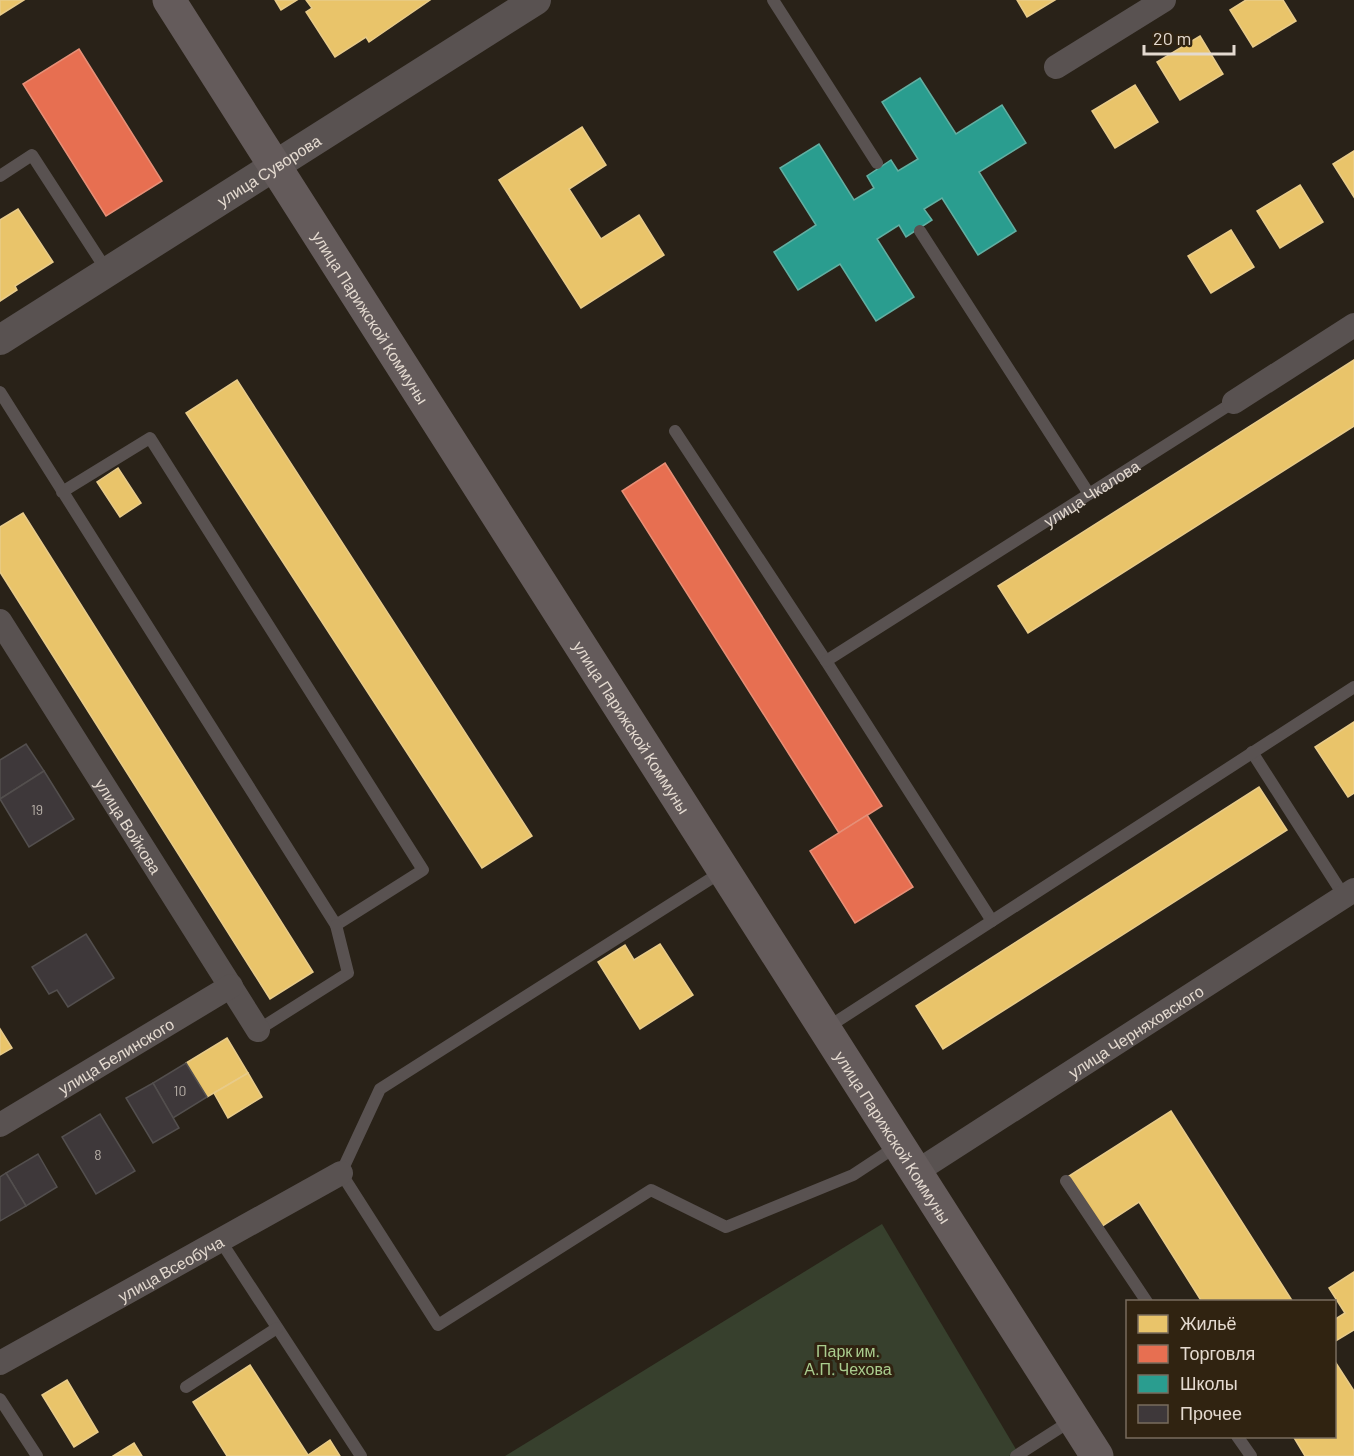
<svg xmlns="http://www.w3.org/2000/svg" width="1354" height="1456" font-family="Barlow,sans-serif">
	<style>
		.green { fill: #37402d }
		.homes { fill: #e9c46a; stroke: #e8cb89; stroke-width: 1.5 }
		.shops { fill: #e76f51; stroke: #e68f77; stroke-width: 1.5 }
		.schools { fill: #2a9d8f; stroke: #62afa2; stroke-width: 1.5 }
		.building { fill: #3e383a; stroke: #534f4e; stroke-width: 1.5 }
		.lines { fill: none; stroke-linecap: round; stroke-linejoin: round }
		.service { stroke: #595251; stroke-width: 12 }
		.minor { stroke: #595251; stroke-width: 24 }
		.tertiary { stroke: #595251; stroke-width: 30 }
		.secondary { stroke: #645b5b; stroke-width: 33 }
		.labels { text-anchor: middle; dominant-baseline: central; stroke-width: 6; stroke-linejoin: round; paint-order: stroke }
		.number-label { font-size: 14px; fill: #bab2aa }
		.street-label { font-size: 16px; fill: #e4dad0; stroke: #302311 }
		.park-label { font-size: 16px; fill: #aacd8e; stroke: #302311 }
	</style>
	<rect width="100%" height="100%" fill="#292218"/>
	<path class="green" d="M882,1224l135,227 -8,5h-504z"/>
	<g class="homes">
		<path d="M0,0h24l-24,15z"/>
		<path d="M275,0h22l-16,10z"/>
		<path d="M306,0h124l-61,42 -3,-5 -31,20 -29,-45 6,-4z"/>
		<path d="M1017,0h38l-28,17z"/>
		<path d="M1246,0h37l13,21 -43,26 -23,-37z"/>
		<path d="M1200,36l23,38 -43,26 -23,-38z"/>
		<path d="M1135,85l23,37 -43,26 -23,-37z"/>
		<path d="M582,127l24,38 -37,24 32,50 38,-24 25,40 -83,53 -82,-128z"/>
		<path d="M1354,151v46l-21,-33z"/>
		<path d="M1300,185l23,37 -43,26 -23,-37z"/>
		<path d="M18,209l35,53 -38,24 2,4 -17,11v-81z"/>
		<path d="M1231,230l23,37 -43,26 -23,-37z"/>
		<path d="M1354,360v66l-326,207 -30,-47z"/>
		<path d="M237,380l295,456 -50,32 -296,-455z"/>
		<path d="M118,468l23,35 -21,14 -23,-35z"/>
		<path d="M23,513l290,459 -43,27 -270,-427v-45z"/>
		<path d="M1354,722v71l-6,4 -33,-50z"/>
		<path d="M1259,787l28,43 -344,219 -27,-43z"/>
		<path d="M660,944l33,51 -53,34 -42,-67 27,-17 9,15z"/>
		<path d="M0,1029l12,19 -12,7z"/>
		<path d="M227,1038l21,35 -41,24 -21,-34z"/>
		<path d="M248,1073l14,24 -34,21 -14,-25z"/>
		<path d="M1171,1111l122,191h-91l-63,-100 -38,25 -32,-51z"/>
		<path d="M1354,1272v58l-20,12v-22l11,-7 -16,-25z"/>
		<path d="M1334,1360l20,31v65h-49l-12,-20h41z"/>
		<path d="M250,1365l58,90 22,-15 10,16h-113l-34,-54z"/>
		<path d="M67,1380l31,52 -24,15 -32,-52z"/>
		<path d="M134,1443l8,13h-29z"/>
	</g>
	<g class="shops">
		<path d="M79,49l83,132 -56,35 -83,-132z"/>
		<path d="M665,463l217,343 -43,27 -217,-342z"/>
		<path d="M867,815l46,72 -58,36 -45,-72z"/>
	</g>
	<path class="schools" d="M920,78l36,56 46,-29 24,38 -47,29 37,59 -38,24 -36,-57 -18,11 8,11 -26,17 -7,-12 -22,14 37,58 -38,24 -36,-57 -42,26 -24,-38 42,-27 -36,-57 39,-24 35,56 20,-12 -7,-12 24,-16 7,11 20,-12 -36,-57z"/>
	<g class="building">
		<path d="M26,744l18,27 -44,28v-39z"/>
		<path d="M44,771l30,48 -45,28 -29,-48z"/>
		<path d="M86,934l28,44 -46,29 -11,-17 -8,4 -17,-27z"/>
		<path d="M186,1063l21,34 -34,21 -20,-35z"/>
		<path d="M153,1083l26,45 -26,15 -27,-45z"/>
		<path d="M100,1114l35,57 -39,23 -34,-57z"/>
		<path d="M38,1154l19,33 -31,19 -20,-33z"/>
		<path d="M6,1173l20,33 -26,15v-44z"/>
	</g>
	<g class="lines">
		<g class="service">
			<path d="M773,0l104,163"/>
			<path d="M0,176l32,-21 75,116"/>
			<path d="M920,231l169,263"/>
			<path d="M0,392l336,533 87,-55 -273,-432 -88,54"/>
			<path d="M675,431l151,230 166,260"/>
			<path id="s1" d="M826,661l408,-259"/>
			<path d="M1252,752l92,144"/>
			<path d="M723,871l-343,218 -39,84 97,152 213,-135 75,37 127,-52 44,-29"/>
			<path d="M825,1029l529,-342"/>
			<path d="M258,1030l90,-57 -12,-48"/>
			<path d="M1066,1181l81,121"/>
			<path d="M220,1240l141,216"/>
			<path d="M186,1387l91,-59"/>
			<path d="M0,1399l37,57"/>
			<path d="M1237,1436l14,20"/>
			<path d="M1016,1456l56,-36"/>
		</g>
		<g class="minor">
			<path d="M1056,67l108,-67"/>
			<path d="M1234,402l120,-77"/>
			<path id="s2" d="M0,621l258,409"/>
			<path id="s3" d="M0,1125l231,-139"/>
			<path id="s4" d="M916,1172l438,-282"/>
			<path id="s5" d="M0,1363l341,-190"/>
		</g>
		<path class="tertiary" id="s6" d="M0,340l536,-340"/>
		<path class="secondary" id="s7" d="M169,0l928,1456"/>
	</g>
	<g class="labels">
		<g class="number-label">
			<text x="37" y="809">19</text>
			<text x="180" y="1090">10</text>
			<text x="98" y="1154">8</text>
		</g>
		<g class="street-label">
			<text stroke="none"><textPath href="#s6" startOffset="318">улица Суворова</textPath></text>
			<text stroke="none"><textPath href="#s7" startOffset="376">улица Парижской Коммуны</textPath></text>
			<text stroke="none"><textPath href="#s1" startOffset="314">улица Чкалова</textPath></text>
			<text stroke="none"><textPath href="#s7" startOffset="862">улица Парижской Коммуны</textPath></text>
			<text stroke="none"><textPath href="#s2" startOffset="242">улица Войкова</textPath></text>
			<text stroke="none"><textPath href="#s4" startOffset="261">улица Черняховского</textPath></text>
			<text stroke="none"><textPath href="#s3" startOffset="135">улица Белинского</textPath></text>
			<text stroke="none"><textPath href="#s7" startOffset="1348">улица Парижской Коммуны</textPath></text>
			<text stroke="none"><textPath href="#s5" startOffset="195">улица Всеобуча</textPath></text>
		</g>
		<g class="park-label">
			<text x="848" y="1350">Парк им.<tspan x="848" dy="18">А.П. Чехова</tspan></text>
		</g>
	</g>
	<rect x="1126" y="1300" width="210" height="138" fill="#302311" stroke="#786c5d" stroke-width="1.5"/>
	<rect x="1138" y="1315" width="30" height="18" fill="#e9c46a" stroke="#786c5d" stroke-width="1.5"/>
	<text x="1180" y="1330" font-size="18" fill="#e4dad0">Жильё</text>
	<rect x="1138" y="1345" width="30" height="18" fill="#e76f51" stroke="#786c5d" stroke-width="1.5"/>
	<text x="1180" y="1360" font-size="18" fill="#e4dad0">Торговля</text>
	<rect x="1138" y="1375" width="30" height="18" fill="#2a9d8f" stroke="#786c5d" stroke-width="1.5"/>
	<text x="1180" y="1390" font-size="18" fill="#e4dad0">Школы</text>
	<rect x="1138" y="1405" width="30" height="18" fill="#3e383a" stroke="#786c5d" stroke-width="1.5"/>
	<text x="1180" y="1420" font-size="18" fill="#e4dad0">Прочее</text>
	<path d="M1144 45v9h90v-9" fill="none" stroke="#e4dad0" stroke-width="3"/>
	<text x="1153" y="45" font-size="18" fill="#e4dad0" stroke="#302311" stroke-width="4.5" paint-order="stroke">20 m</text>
</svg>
